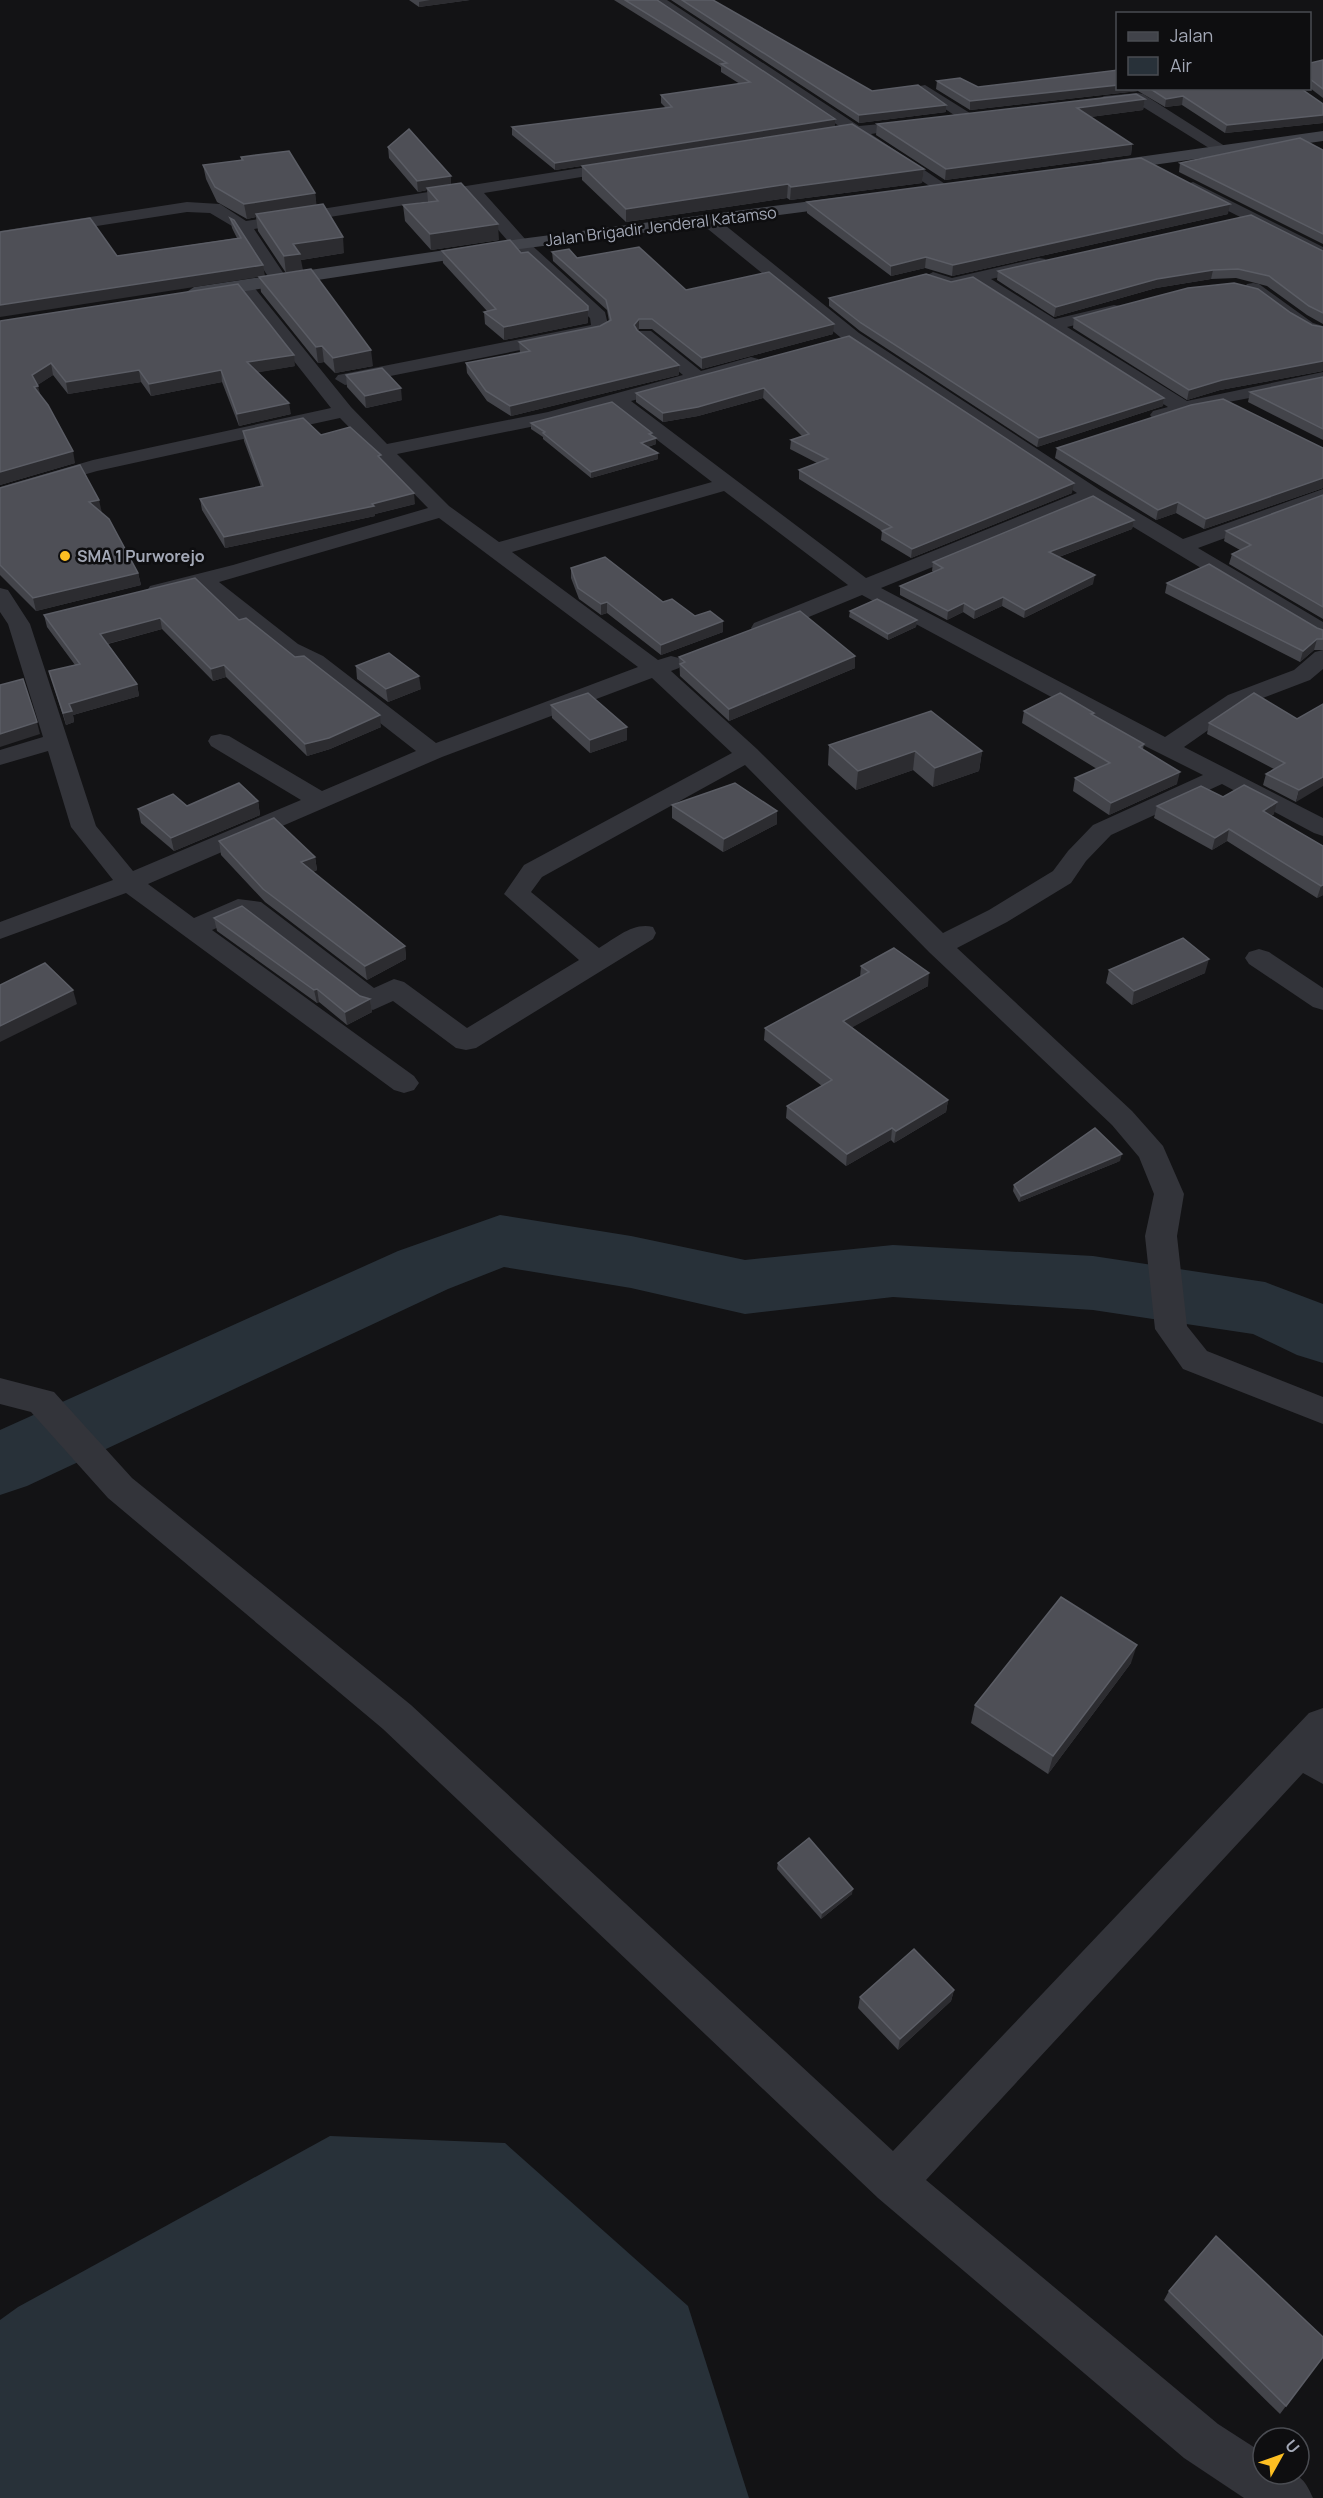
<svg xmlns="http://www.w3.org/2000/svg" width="1323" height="2498" font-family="Manrope,sans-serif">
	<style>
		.water { fill: #283139 }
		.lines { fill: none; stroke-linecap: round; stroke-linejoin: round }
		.river { fill: #283139; fill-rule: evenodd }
		.minor { fill: #33343a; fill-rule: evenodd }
		.secondary { fill: #41434a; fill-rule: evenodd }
		.wall { fill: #43444a }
		.shaded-wall { fill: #2c2c30 }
		.building { fill: #4e4f56; stroke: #5b5d65; stroke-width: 1.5 }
		.poi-dot { fill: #fdbf22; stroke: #0e0e10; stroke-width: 2 }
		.labels { text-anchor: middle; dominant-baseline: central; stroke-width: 5; stroke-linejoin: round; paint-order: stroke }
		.far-street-label { font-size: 16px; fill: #a3a8b6; stroke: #0e0e10 }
		.far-poi-label { font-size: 16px; font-weight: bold; fill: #a3a8b6; stroke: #0e0e10; text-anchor: start }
	</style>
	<rect width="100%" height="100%" fill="#131315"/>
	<path class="water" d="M330,2136l175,7 183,163 61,192h-749v-178l18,-13z"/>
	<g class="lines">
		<path class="river" d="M500,1215l131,21 114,24 148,-15 200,11 172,26 58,22v59l-26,-8 -44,-21 -160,-24 -200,-13 -148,17 -114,-26 -127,-21 -56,22 -421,197 -27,9v-65l398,-179z"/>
		<g class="minor">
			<path d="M651,0h16l192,126 64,-6 3,3 -3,3 -52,8 80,54 -8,5 -6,-2 -83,-55 -40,3 -3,-3 3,-3 28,-5z"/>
			<path d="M925,85l48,30 3,3 -3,3h-10l-43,-29 -2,-3 2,-3z"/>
			<path d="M1138,93l5,1 88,56 -2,3h-12l-82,-51 -31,4 -8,-5 8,-5z"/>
			<path d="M624,161l8,5 -2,3 -146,24 42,47 79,72 4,17 -3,4 -261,52 -10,-6 3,-4 253,-50 -1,-7 -76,-70 -46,-53 -214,34 34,51 -9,5 -6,-1 -36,-55 -27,-16 -23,-1 -187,29v-10l187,-29 33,2 26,17z"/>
			<path d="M1193,182l130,65v12l-136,-69 -2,-3 2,-3z"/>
			<path d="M709,216l6,1 144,116 241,157 83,49 140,-50v13l-125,46 125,74v17l-8,-2 -223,-135 -211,86 284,149 63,-42 66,-25 21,-18 8,-2v19l-13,11 -66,25 -60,42 139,71v18l-9,-3 -92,-49 -111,51 -25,26 -15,22 -64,39 -50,26 175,163 31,35 21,48 -7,42 10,90 20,25 116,46v27l-140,-55 -28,-40 -10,-93 9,-42 -15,-37 -27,-32 -183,-173 -184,-187 -203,112 -11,15 68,56c17,-10 34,-26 54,-21l3,6 -3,6 -177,109 -10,2 -10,-2 -63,-47 -20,9 -10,-3 -118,-91 -33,14 202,146 5,7 -5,7 -10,3 -10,-3 -268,-197 -126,46v-17l113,-42 -42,-53 -23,-76 -48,14v-15l43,-13 -35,-113 -8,-12v-24l8,2 22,34 66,202 37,45 168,-71 -90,-54 -3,-5 3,-5 9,-2 9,2 93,55 94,-40 -109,-85 -25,-12 -83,-67 -41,11 -8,-2 -3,-5 3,-5 83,-21 195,-57 -88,-90 -243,53 -97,28v-12l93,-27 238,-52 -94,-119 -3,-4 3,-4h12l102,126 36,37 161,-32 135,-37 -44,-36 -3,-4 3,-4h12l50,40 50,-14 7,2 2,4 -2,4 -127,34 235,177 211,-85 -232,-152 -142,-116 -2,-4zM613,406l99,76 -213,60 -50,-36 -52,-52 153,-31zM724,491l124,94 -94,38 -3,5 3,5h16l92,-38 247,133 94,47 -110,50 -25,26 -15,20 -64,39 -46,23 -186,-184 -86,-78 8,-3 4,-5 -4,-5 -8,-2 -13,4 -146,-108zM439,518l199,149 -202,76 -113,-87 -25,-12 -79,-62zM652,678l80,75 -208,112 -20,29 75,66 -112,68 -63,-46 -10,-3 -20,9 -113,-86 -23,-3 -44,19 -46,-34 294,-127z"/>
			<path d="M1039,258l6,1 3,4 -3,4 -54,12 64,40 59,-14 6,1 3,4 -3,4 -53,13 120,74 136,-29v12l-100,19 -63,18 -7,-2 -3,-4 3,-4 15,-4 -195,-124c-16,4 -37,8 -49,-6l9,-5 19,6z"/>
			<path d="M1253,283l6,1 54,39 10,3v10l-22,-5 -54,-39 -3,-4 3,-4z"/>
			<path d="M1259,949l10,3 54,36v22l-10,-3 -64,-43 -4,-6 4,-6z"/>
			<path d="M0,1378l54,14 78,86 279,227 482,446 416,-438 14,-5v76l-20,-11 -377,407 292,244 45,29v21c30,0 37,-6 50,24h-69l-60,-40 -306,-260 -495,-469 -275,-231 -77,-86 -31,-8z"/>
		</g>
		<g class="secondary">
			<path d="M1323,131v10l-220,31 -8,-5 8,-5z"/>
			<path d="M850,196l9,5 -3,4 -336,44 -326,50 -9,-6 9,-6 326,-48z"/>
		</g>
	</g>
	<g class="wall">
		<path d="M409,0h61l-51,7z"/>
		<path d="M614,0h43l178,119v8l-280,43 -43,-35v-8l154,-19 -5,-5v-8l79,-11 -19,-12v-5z"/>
		<path d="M671,0h42l159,91 74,21 -87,11z"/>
		<path d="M1323,60v38l-13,-10v-25z"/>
		<path d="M937,81l41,6 322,1 23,16v19l-98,10 -43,-28 -17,2 -27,-16 -168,19 -34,-21z"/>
		<path d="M1145,99l-2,11 -53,7 42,27 -1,11 -186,25 -69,-45 1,-11z"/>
		<path d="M388,147l63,38 48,55 -68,10 -26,-29 -2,-16 25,-3 -1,-12 -9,2 -29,-34z"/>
		<path d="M1323,150v94l-144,-72 1,-9z"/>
		<path d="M241,157l74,36 1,12 28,48 -43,7 -15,13 -28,-42 -2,-14 -9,2 -30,-17 -11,-23 -3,-14 38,-4z"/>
		<path d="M582,166l342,3 -2,14 -132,17 -3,-2 -161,24 -44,-42z"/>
		<path d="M807,202l421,12 -276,62 -27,-8 -34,8 -84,-63z"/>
		<path d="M230,218l33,47 -146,-9 120,-18 -5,-10z"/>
		<path d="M442,251l79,2 67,57v13l-84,17 -19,-16 -1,-12 3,-1 -44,-48z"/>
		<path d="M1323,251v73l-16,-9 -40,-29 -31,-8 -25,1 -55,9 -102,29 -57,-37 1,-9z"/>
		<path d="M552,252l25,6 109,32 147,44 -131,35 -50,-40h-13l-2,2 42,44 -168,41 -24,-15 -20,-28 -1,-10 54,-10 -1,-11 81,-16 9,-5 -2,-11 -54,-49z"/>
		<path d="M259,277l114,89 -38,7 -11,-11 -6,1 -57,-71z"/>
		<path d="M829,298l335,100 -1,8 -126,41 -177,-116 -31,-25z"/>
		<path d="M1291,313l21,12 11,2v44l-103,19 -33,10 -114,-72 1,-10z"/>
		<path d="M0,321l295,45 -37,6 33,42 -52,12 -17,-44 -71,14 -10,-14 -73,12 -15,-19 -16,10 3,10 35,68 -75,22z"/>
		<path d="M849,336l223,157 -161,65 -30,-18 1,-9 -83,-52v-9l18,-7 -27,-14 1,-9 11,-4 -39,-38 -65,18 -35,6 -27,-20v-9z"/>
		<path d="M346,375l56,25 -36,8 -19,-21z"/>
		<path d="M1323,377v63l-75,-38 2,-10z"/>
		<path d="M531,423l125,21 -8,3 10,12 -67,19 -48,-39v-2l-12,-8z"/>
		<path d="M243,431l78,4 60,25 34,44 -40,10v2l-150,32 -23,-38 -2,-11 61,-12 -17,-46z"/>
		<path d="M1057,448h266v40l-119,41 -28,-16 -20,7 -101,-62z"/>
		<path d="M0,488l102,25 36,60 3,12 -105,26 -36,-36z"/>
		<path d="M1323,495v124l-94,-55 3,-10 8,-4 -16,-9 2,-10z"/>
		<path d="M1134,520l-2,9 -73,28 34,27 -69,34 -22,-12 -28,13 -11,-7 -16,8 -47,-25v-9l34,-14 -2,-1 1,-9z"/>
		<path d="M571,568l92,34 32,14 28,16 -62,23 -54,-42 -6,2 -22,-16 -8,-21z"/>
		<path d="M1167,583l150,45 6,2v20h-9l-14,12 -135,-69z"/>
		<path d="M850,611l67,9 -1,7 -28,13 -39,-23z"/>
		<path d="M44,615l195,5 142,107 -51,22 -23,7 -81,-79 -13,4 -51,-52 -54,15 29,40 2,12 -66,19 1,7 -8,3 -17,-54 26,-6 -28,-38z"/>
		<path d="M679,657l176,11 -126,53 -49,-45z"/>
		<path d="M356,666l65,23 -33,13 -31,-23z"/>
		<path d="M1323,704l-27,98 -33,-17 3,-11 8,-5 -67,-35 2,-11 88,-4z"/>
		<path d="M551,705l76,35 -37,13 -38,-35z"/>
		<path d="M1024,711l69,5 51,28 -1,5 34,35 -68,31 -36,-24 2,-13 22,-9 -75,-46z"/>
		<path d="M829,745l153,6 -3,20 -46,16 -20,-17 -57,20 -28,-25z"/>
		<path d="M1223,797l51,17 -3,2 52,30v49l-6,3 -90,-57 -15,9 -58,-32 3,-12z"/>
		<path d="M258,801l2,14 -86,36 -33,-28 -3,-14z"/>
		<path d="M672,805l105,19 -54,28 -51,-34z"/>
		<path d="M219,841l96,16 2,13 -4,2 92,74 1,13 -39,21 -102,-78 -44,-47z"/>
		<path d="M214,918l146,78 10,3 2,13 -25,13 -28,-23 -2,1 -100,-72z"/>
		<path d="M861,966l67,20 -76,41 96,73 -2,12 -52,31 -3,-3 -45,26 -60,-48 1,-12 35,-20 -58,-46 1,-12 95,-50z"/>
		<path d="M1109,970l96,3 -73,32 -26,-22z"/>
		<path d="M1120,1161l-101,41 -6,-11 1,-6z"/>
		<path d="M1131,1663l-83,111 -77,-51 4,-18z"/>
		<path d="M778,1863l74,31 -31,25 -44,-50z"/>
		<path d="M954,1990l-3,11 -53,49 -40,-42 2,-11z"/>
		<path d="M1169,2291l117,115 -6,8 -116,-114z"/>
	</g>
	<g class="shaded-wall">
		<path d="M430,0h40l-51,7v-5z"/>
		<path d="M1118,85v3h20v3l-168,19v-9z"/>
		<path d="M1183,96l-1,9 -17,2 1,-8z"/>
		<path d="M1145,99l-2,11 -68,9 2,-11z"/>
		<path d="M946,105v7l-87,11v-8z"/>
		<path d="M1323,115v8l-98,10 2,-8z"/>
		<path d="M835,119v8l-280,43v-7z"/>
		<path d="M1132,144l-1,11 -186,25 1,-11z"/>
		<path d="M924,169l-2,14 -132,17 1,-13z"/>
		<path d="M451,176v11l-24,1v2l-9,2 -1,-11z"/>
		<path d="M788,184l-1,14 -161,24v-13z"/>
		<path d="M315,193l2,15 -61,6v3l-9,2 -3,-15z"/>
		<path d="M1230,204l-2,10 -276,62 1,-11z"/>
		<path d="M498,224l1,16 -68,10 -1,-16z"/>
		<path d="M343,237l1,16 -43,7 2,10 -17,3 -2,-17 9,-12z"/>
		<path d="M926,257l-1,11 -34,8v-10z"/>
		<path d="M263,265l2,11 -265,41v-12z"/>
		<path d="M1213,270l-2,9 -55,9 -102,29 2,-10 101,-28z"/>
		<path d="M588,310v13l-84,17v-13z"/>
		<path d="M639,319v10l-5,6v-10z"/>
		<path d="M834,324l-1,10 -131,35v-11z"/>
		<path d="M322,346l2,16 -6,1 -2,-16z"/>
		<path d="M371,350l2,16 -38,7 -2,-15z"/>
		<path d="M294,355l1,11 -46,8 -2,-12z"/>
		<path d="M1323,361v10l-103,19 -33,10 2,-10 33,-10z"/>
		<path d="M51,363l2,12 -18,12 3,-1 3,12 -5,1 -4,-24z"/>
		<path d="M679,365v10l-168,41 -1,-10z"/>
		<path d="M139,370l2,12 -73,12 -2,-12z"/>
		<path d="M221,370l1,12 -71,14 -2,-12z"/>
		<path d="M401,388l1,12 -36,8 -1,-12z"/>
		<path d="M764,388l-1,10 -65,18 -35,6v-9z"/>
		<path d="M1164,398l-1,8 -126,41 2,-9z"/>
		<path d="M289,403l2,11 -52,12 -2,-12z"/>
		<path d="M656,438v6l-15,5v-6z"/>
		<path d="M73,451l2,12 -75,22v-13z"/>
		<path d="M658,453v6l-67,19v-6z"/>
		<path d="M1323,478v10l-119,41 2,-10z"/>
		<path d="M1074,483l-2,10 -161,65 1,-9z"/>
		<path d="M414,493l1,11 -40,10v2l-150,32 -1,-11 148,-33z"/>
		<path d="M99,500l3,13 -13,-11z"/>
		<path d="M1178,502l-2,11 -20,7 2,-10z"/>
		<path d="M1134,520l-2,9 -84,32 1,-9z"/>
		<path d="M138,573l3,12 -105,26 -3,-13z"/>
		<path d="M1095,575l-2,9 -69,34 1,-8z"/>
		<path d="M1003,597l-1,9 -28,13 1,-9z"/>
		<path d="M607,602v11l-6,2v-11z"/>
		<path d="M964,603l-1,9 -16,8 1,-9z"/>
		<path d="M160,618l2,11 -59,16 -3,-11z"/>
		<path d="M917,620l-1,7 -28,13v-6z"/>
		<path d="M723,621v11l-62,23v-10z"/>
		<path d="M1317,639l-3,11 -14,12 3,-11z"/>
		<path d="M855,656v12l-126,53v-12z"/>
		<path d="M224,665l2,12 -13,4 -2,-12z"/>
		<path d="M419,676l2,13 -33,13 -2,-13z"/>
		<path d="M137,684l2,12 -66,19 1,7 -8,3 -3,-12 6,-9z"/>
		<path d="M380,715l1,12 -51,22 -23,7 -2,-12z"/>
		<path d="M37,722l3,12 -40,13v-13z"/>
		<path d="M627,727v13l-37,13v-13z"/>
		<path d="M915,751l-2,19 -57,20 2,-19z"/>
		<path d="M982,751l-3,20 -46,16 2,-19z"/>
		<path d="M1180,772l-3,12 -68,31 2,-12z"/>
		<path d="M1323,777v9l-27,16 3,-12z"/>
		<path d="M258,801l2,14 -86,36 -3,-13z"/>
		<path d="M1277,802l-3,12 -14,8 3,-11z"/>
		<path d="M777,811v13l-54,28 1,-13z"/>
		<path d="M1229,829l-2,12 -15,9 3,-12z"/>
		<path d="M315,857l2,13 -14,6 -2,-14z"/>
		<path d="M1323,885v10l-6,3 4,-12z"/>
		<path d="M405,946l1,13 -39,21 -2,-14z"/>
		<path d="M1209,959l-4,14 -73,32 2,-14z"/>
		<path d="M929,973l-1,13 -86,47 1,-12z"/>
		<path d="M317,989l2,13 -2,1 -3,-13z"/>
		<path d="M73,990l4,14 -77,38v-16z"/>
		<path d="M370,999l2,13 -25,13 -2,-13z"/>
		<path d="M948,1100l-2,12 -52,31 2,-12z"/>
		<path d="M892,1128l-1,12 -45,26 1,-12z"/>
		<path d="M1122,1154l-2,7 -101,41 2,-6z"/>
		<path d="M1137,1645l-6,18 -83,111 5,-18z"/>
		<path d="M853,1889l-1,5 -31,25 1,-6z"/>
		<path d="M954,1990l-3,11 -53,49 2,-11z"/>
	</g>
	<g class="building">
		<path d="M625,0h32l178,119 -280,44 -43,-36 160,-20 -11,-12 89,-13 -29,-18 6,-1z"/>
		<path d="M682,0h31l159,91 46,-6 28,20 -87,10z"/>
		<path d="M1323,60v29l-13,-10v-16z"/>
		<path d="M1118,70v15l-148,16 -33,-20 23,-3 18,9z"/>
		<path d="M1149,88h151l23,16v11l-96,10 -44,-29 -17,3z"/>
		<path d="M1136,94l9,5 -68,9 55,36 -186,25 -69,-45z"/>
		<path d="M852,124l72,45 -133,18 -3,-3 -162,25 -44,-43z"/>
		<path d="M409,129l42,47 -34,5 -29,-34z"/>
		<path d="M1300,138l23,12v84l-143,-71z"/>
		<path d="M289,151l26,42 -71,11 -29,-17 -12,-22 40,-5 -2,-3z"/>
		<path d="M1141,158l89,46 -277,61 -27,-8 -35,9 -84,-64z"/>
		<path d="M461,183l37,41 -68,10 -27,-29 35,-4 -11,-13z"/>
		<path d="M323,204l20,33 -50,7 7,10 -16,2 -28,-42z"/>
		<path d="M1251,215l72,36v62l-14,-7 -40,-30 -31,-7 -25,1 -56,9 -101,28 -58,-36z"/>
		<path d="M90,218l27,38 124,-18 -11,-20 4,2 29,45 -263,40v-73z"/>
		<path d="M510,240l11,13 7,-1 60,54v4l-84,17 -20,-15 12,-3 -54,-58z"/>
		<path d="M639,247l47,43 83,-18 65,52 -132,34 -50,-39h-13l-5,6 3,5 42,35 -169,41 -24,-15 -20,-28 64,-12 -11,-9 81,-16 11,-6 -5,-20 -54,-48 17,-3 8,9z"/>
		<path d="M311,269l60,81 -38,8 -11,-12 -6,1 -57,-70z"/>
		<path d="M926,274l25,8 22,-5 191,121 -125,40 -178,-115 -32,-25z"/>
		<path d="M1234,283l24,6 33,24 21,12 11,2v34l-101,19 -33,10 -115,-72 114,-30z"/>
		<path d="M238,284l56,71 -47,7 42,41 -52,11 -16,-44 -72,14 -10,-14 -73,12 -15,-19 -19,12 6,11 -4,1 14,18 25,46 -73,21v-151z"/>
		<path d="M849,336l225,147 -162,66 -30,-18 10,-4 -93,-57 29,-11 -37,-19 18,-6 -45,-46 -66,19 -35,6 -27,-20z"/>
		<path d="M382,368l19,20 -36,8 -19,-21z"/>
		<path d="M1323,377v52l-73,-37z"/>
		<path d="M1223,399l100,49v30l-117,41 -28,-17 -20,8 -101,-62 134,-43z"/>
		<path d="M612,402l40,31 -3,1 7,4 -15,5 17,10 -67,19 -48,-39 2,-1 -14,-9z"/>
		<path d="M303,418l18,17 29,-8 31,28 -3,1 36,37 -42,11 2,2 -150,31 -24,-38 63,-13 -20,-55z"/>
		<path d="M80,465l19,35 -10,2 20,17 29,54 -105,25 -33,-33v-77z"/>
		<path d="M1323,495v112l-91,-53 19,-9 -25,-14z"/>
		<path d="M1093,496l41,24 -85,32 46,23 -70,35 -22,-13 -28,13 -11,-7 -16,8 -48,-25 43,-18 -10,-6z"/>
		<path d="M605,557l58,45 9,-3 23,17 15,-5 13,10 -62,24 -54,-43 -6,2 -23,-16 -7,-20z"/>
		<path d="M1209,564l108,64 6,2v9h-6l-14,12 -136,-68z"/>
		<path d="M195,578l44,42 7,-2 49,39 9,-1 76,59 -51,23 -24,6 -81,-79 -13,4 -51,-51 -60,16 37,50 -68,20 3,7 -9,2 -14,-42 31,-7 -36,-49z"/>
		<path d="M877,599l40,21 -29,14 -38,-23z"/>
		<path d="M800,611l55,45 -126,53 -49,-45 5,-2 -6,-5z"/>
		<path d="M389,653l30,23 -33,13 -30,-23z"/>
		<path d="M23,679l14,43 -37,12v-49z"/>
		<path d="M588,693l39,34 -37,13 -39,-35z"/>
		<path d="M1060,693l34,20 -3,1 53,30 -5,3 41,25 -69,31 -36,-25 35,-15 -86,-52z"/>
		<path d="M1254,693l43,26 26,-15v73l-24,13 -33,-16 19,-11 -76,-40z"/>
		<path d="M931,711l51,40 -47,17 -20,-17 -57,20 -29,-26z"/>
		<path d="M239,783l19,18 -87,37 -33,-29 35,-15 14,12z"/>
		<path d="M735,783l42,28 -53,28 -52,-34z"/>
		<path d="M1244,785l33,17 -14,9 60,35v39l-2,1 -92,-57 -14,9 -58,-32 44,-20 22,11z"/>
		<path d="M274,818l41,39 -14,5 104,84 -40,20 -102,-77 -44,-48z"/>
		<path d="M242,906l118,90 10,3 -25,13 -28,-23 -3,1 -100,-72z"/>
		<path d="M1183,938l26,21 -75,32 -25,-21z"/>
		<path d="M894,948l35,25 -86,48 105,79 -52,31 -4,-3 -45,26 -60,-48 45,-26 -67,-52 104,-56 -8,-6z"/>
		<path d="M45,963l28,27 -73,36v-41z"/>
		<path d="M1095,1128l27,26 -101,42 -7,-11z"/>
		<path d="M1061,1597l76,48 -84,111 -78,-51z"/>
		<path d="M809,1838l44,51 -31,24 -44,-50z"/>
		<path d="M914,1949l40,41 -54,49 -40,-42z"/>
		<path d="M1216,2236l107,101v20l-37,49 -117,-115z"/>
	</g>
	<circle class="poi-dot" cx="65" cy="556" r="6"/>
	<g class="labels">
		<g class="far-street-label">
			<text transform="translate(661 226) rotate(-7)">Jalan Brigadir Jenderal Katamso</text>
		</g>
		<g class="far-poi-label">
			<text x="77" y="556">SMA 1 Purworejo</text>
		</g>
	</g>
	<rect x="1116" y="12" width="195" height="78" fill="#0e0e10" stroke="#4a4c52" stroke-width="1.5"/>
	<rect x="1128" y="32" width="30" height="9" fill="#41434a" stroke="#4a4c52" stroke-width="1.5"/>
	<text x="1170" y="42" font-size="18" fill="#a3a8b6">Jalan</text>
	<rect x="1128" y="57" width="30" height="18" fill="#283139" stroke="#4a4c52" stroke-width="1.5"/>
	<text x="1170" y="72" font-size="18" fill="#a3a8b6">Air</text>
	<g transform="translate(1281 2456) rotate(50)"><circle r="28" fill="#0e0e10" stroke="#4a4c52" stroke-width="1.5"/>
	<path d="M0-4.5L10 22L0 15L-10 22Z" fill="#fdbf22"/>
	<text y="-9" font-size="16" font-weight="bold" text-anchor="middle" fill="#a3a8b6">U</text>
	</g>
</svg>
